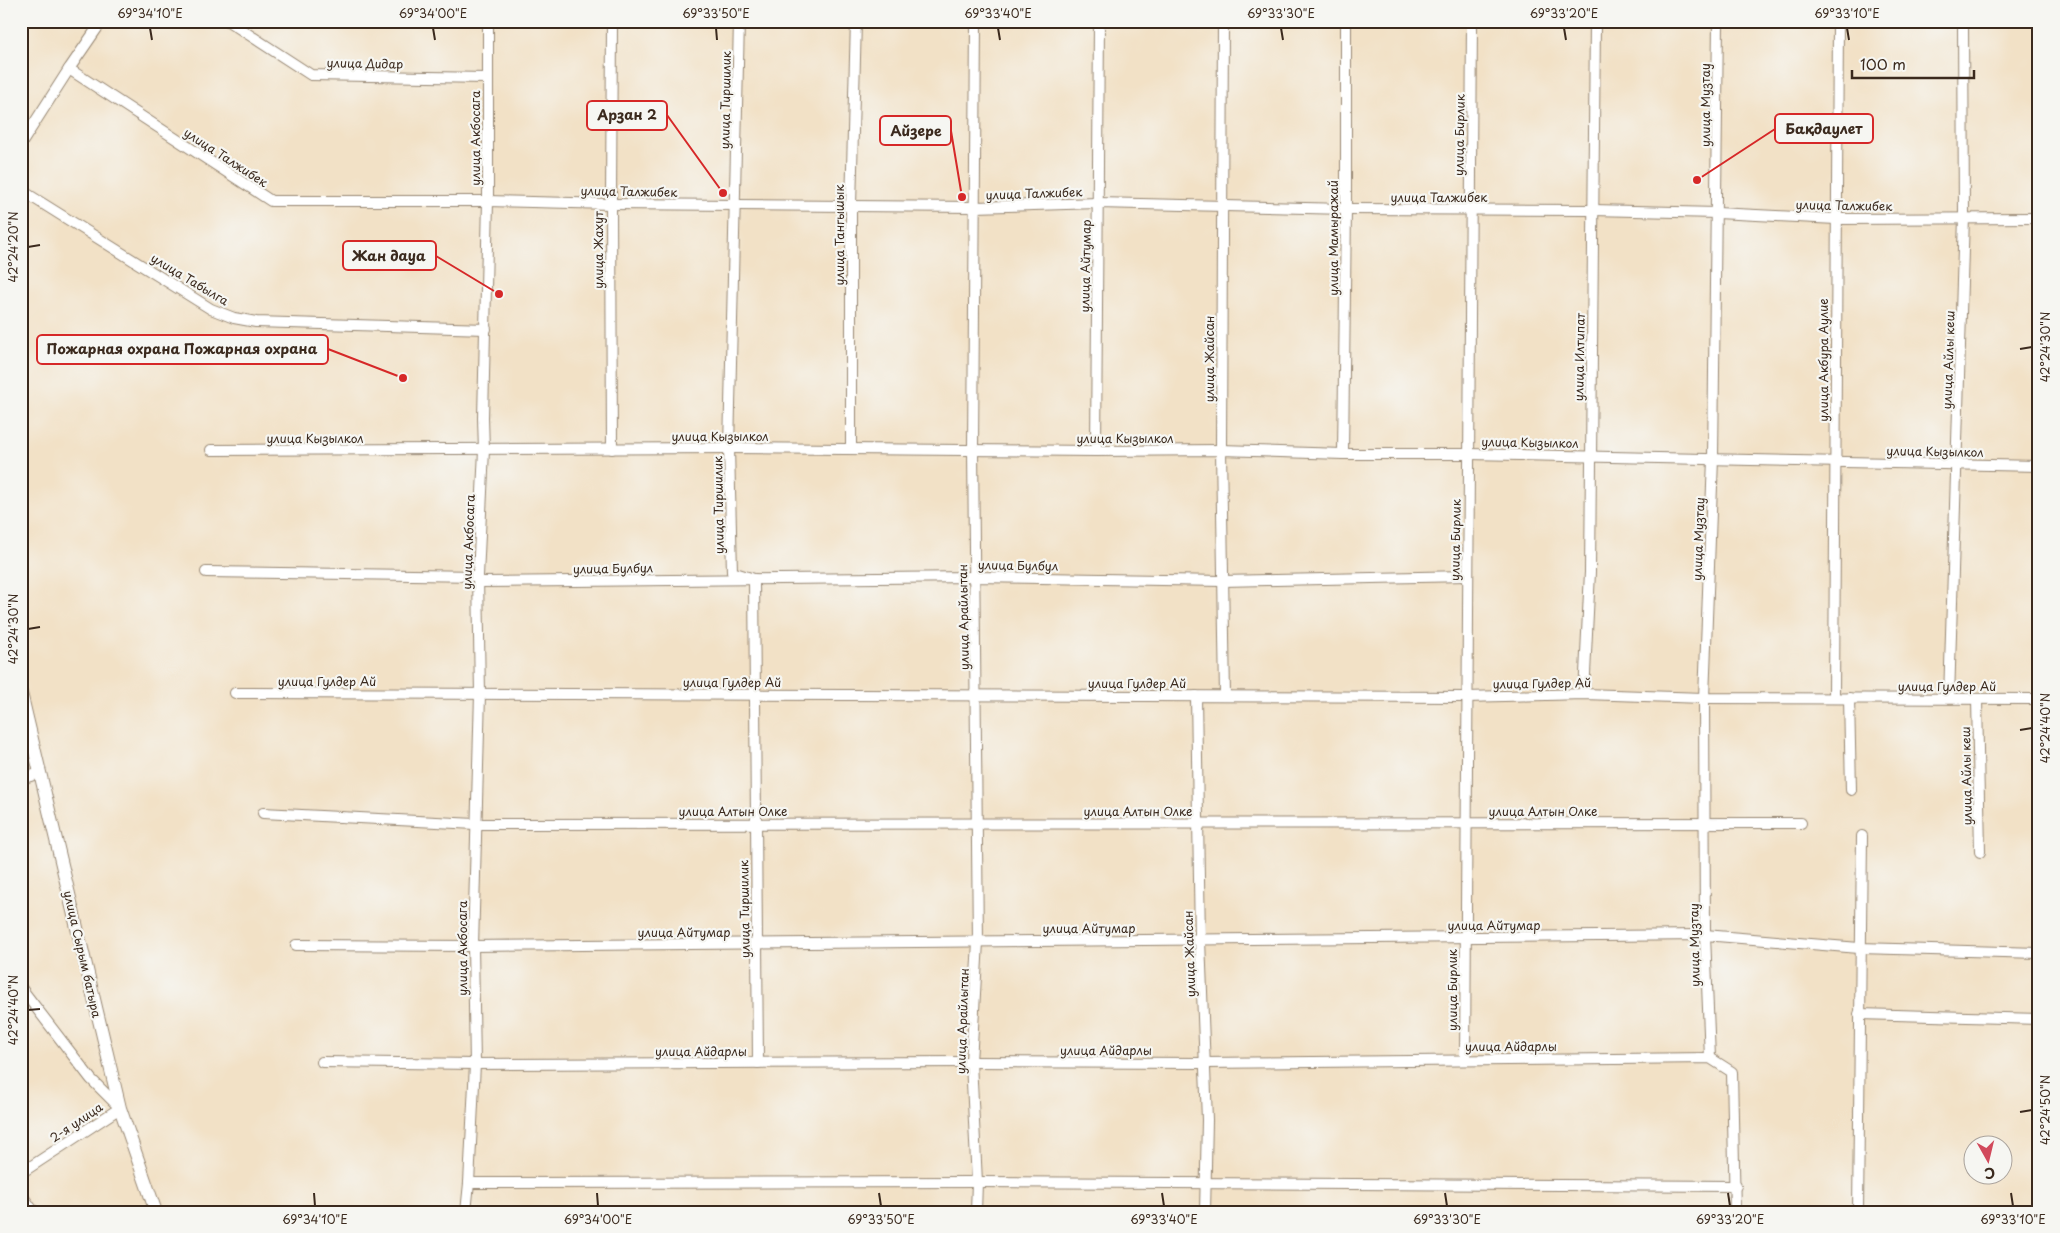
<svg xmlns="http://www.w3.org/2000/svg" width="2060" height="1233" font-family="'Playpen Sans',sans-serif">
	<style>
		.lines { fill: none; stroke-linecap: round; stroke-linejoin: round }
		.minor-casing { stroke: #968672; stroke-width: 12 }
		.tertiary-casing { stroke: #968672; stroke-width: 14 }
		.minor { stroke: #fff; stroke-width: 10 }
		.tertiary { stroke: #fff; stroke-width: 12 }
		.ticks { fill: none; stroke: #3b2a1e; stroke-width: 2 }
		.labels { text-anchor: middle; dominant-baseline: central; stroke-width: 4.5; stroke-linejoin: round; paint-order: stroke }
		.street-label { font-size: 12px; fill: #3b2a1e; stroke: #f6f6f2 }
		.leader { fill: none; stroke: #d62828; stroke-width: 2 }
		.callout-dot { fill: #d62828; stroke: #f6f6f2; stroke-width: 2 }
		.callout { fill: #f6f6f2; stroke: #d62828; stroke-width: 2 }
		.callout-label { font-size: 14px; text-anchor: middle; font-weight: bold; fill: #3b2a1e }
		.neatline { fill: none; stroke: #3b2a1e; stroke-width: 2 }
		.ticks-label { font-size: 12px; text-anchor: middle; fill: #3b2a1e }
	</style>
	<rect width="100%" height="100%" fill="#f6f6f2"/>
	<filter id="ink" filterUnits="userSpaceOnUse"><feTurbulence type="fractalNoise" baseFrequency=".02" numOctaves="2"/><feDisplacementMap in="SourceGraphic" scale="10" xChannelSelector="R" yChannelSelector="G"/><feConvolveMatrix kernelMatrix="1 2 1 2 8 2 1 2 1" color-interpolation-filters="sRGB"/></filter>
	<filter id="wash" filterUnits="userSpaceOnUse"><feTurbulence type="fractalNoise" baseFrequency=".0096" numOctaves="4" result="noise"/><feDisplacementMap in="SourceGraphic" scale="20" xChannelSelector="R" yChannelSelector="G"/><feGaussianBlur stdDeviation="1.12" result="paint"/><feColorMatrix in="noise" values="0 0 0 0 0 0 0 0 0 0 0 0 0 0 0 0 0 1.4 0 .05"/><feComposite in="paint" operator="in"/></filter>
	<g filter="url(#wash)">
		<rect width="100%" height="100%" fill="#f2e1c6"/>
	</g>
	<g filter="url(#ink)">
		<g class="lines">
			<defs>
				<g id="minor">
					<path d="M228,21l83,54 176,3"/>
					<path d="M739,21l-10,427 3,124 22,7 4,484"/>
					<path d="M1223,21l-2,429 4,246"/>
					<path d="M69,69l202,132h217l123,3 364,3 123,-4 248,6 247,1 124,3 119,6 203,-1"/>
					<path d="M21,144l48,-75 33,-48"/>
					<path d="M21,190l190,119 23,9 22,4 230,7"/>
					<path d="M612,449l-1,-245 1,-183"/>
					<path d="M851,449v-244l5,-184"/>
					<path d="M211,450l518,-2 367,3 125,-1 122,4h125l571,12"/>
					<path d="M1096,451l3,-430"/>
					<path d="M1343,454l3,-245v-188"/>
					<path d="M206,572l272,4"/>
					<path d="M479,582l496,-5 248,4 244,-5"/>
					<path d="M235,693l1231,4 118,-3 120,4 335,1"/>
					<path d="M1584,694l6,-122 5,-551"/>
					<path d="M1196,696l4,244 7,180 -2,92"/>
					<path d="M1834,698l4,-677"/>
					<path d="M1849,698l2,92"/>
					<path d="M1949,698l15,-481 -1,-196"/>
					<path d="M1977,699l3,153"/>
					<path d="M21,779l19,-6"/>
					<path d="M263,813l212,11 1326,-1"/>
					<path d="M296,945l177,1 1232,-11 154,13 180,5"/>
					<path d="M21,988l70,91 29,29 -99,65"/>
					<path d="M1859,1014l180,5"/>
					<path d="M1710,1058l-5,-123 -1,-237 9,-239 5,-438"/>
					<path d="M1465,1059l7,-1038"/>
					<path d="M322,1062l153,2 496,-2 233,1 506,-5 22,14 3,140"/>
					<path d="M469,1183l508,-1 759,4"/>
					<path d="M21,1194l13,18"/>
					<path d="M466,1212l3,-29 6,-119 -2,-118 7,-252 -2,-118 6,-126 -1,-32 5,-217v-180"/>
					<path d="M976,1212l1,-30 -6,-120 7,-120 -5,-493 3,-428"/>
					<path d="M1858,1212l4,-376"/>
				</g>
				<path id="tertiary" d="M21,693l99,415 36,104"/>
			</defs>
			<use href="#minor" class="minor-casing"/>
			<use href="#tertiary" class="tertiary-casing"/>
			<use href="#minor" class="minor"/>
			<use href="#tertiary" class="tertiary"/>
		</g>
	</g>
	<path class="ticks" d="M150,28l2,12M433,28l2,12M716,28l1,12M998,28l2,12M1281,28l2,12M1564,28l2,12M1847,28l2,12M28,247l12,-2M2020,349l12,-2M28,629l12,-2M2020,730l12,-2M28,1010l12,-1M2020,1112l12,-2M314,1193l1,13M597,1193l1,13M879,1193l2,13M1162,1193l2,13M1445,1193l2,13M1728,1193l2,13M2011,1193l2,13"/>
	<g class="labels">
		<g class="street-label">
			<text transform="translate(365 63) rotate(1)">улица Дидар</text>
			<text transform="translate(725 100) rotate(-89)">улица Тиршилик</text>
			<text transform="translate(1705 105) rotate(-90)">улица Музтау</text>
			<text transform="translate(1459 135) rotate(-89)">улица Бирлик</text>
			<text transform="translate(475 138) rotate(-90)">улица Акбосага</text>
			<text transform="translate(226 157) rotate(33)">улица Талжибек</text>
			<text transform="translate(629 191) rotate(1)">улица Талжибек</text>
			<text transform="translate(1034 193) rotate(-2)">улица Талжибек</text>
			<text x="1439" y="197">улица Талжибек</text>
			<text transform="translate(1844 205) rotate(1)">улица Талжибек</text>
			<text transform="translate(839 235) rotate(-90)">улица Тангышык</text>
			<text transform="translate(1333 238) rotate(-90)">улица Мамыражай</text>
			<text transform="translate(598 250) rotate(-90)">улица Жахут</text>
			<text transform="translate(1085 266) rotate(-89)">улица Айтумар</text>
			<text transform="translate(190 279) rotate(31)">улица Табылга</text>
			<text transform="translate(1579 357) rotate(-89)">улица Илтипат</text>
			<text transform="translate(1209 359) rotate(-90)">улица Жайсан</text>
			<text transform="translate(1823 360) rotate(-90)">улица Акбура Аулие</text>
			<text transform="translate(1948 360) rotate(-88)">улица Айлы кеш</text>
			<text x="720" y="436">улица Кызылкол</text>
			<text x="315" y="438">улица Кызылкол</text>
			<text x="1125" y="438">улица Кызылкол</text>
			<text transform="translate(1530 442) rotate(1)">улица Кызылкол</text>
			<text transform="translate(1935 451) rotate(1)">улица Кызылкол</text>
			<text transform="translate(718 505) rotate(-91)">улица Тиршилик</text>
			<text transform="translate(1698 539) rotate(-88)">улица Музтау</text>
			<text transform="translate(1455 540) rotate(-89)">улица Бирлик</text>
			<text transform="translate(468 542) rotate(-88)">улица Акбосага</text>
			<text transform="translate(1018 565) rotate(1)">улица Булбул</text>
			<text transform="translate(613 568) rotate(-1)">улица Булбул</text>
			<text transform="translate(963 617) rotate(-91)">улица Арайлытан</text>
			<text x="327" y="681">улица Гулдер Ай</text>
			<text x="732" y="682">улица Гулдер Ай</text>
			<text x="1137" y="683">улица Гулдер Ай</text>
			<text transform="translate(1542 683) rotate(-1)">улица Гулдер Ай</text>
			<text x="1947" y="686">улица Гулдер Ай</text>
			<text transform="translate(1966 776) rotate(-91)">улица Айлы кеш</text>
			<text x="733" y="811">улица Алтын Олке</text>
			<text x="1138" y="811">улица Алтын Олке</text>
			<text x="1543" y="811">улица Алтын Олке</text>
			<text transform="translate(744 909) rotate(-91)">улица Тиршилик</text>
			<text x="1494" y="925">улица Айтумар</text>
			<text x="1089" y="928">улица Айтумар</text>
			<text x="684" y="932">улица Айтумар</text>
			<text transform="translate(1694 945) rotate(-91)">улица Музтау</text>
			<text transform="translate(462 948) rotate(-90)">улица Акбосага</text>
			<text transform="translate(83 954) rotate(77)">улица Сырым батыра</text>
			<text transform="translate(1189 954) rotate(-92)">улица Жайсан</text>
			<text transform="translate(1452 990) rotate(-90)">улица Бирлик</text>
			<text transform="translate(962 1021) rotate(-88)">улица Арайлытан</text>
			<text x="1511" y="1046">улица Айдарлы</text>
			<text x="1106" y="1050">улица Айдарлы</text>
			<text x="701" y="1051">улица Айдарлы</text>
			<text transform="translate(76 1122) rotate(-34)">2-я улица</text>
		</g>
	</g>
	<path class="leader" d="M723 193L667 115M1697 180L1775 129M962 197L951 131M499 294L436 256M403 378L328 349"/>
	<g class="callout-dot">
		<circle cx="723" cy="193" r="5"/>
		<circle cx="1697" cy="180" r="5"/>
		<circle cx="962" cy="197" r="5"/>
		<circle cx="499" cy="294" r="5"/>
		<circle cx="403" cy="378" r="5"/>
	</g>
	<g class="callout">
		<rect x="587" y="101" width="80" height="29" rx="5"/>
		<rect x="1775" y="114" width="98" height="29" rx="5"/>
		<rect x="880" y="116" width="71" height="29" rx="5"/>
		<rect x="343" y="241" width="93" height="29" rx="5"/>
		<rect x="37" y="335" width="291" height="29" rx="5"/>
	</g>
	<g class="callout-label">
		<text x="627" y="120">Арзан 2</text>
		<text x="1824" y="134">Бақдаулет</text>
		<text x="916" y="136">Айзере</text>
		<text x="389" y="261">Жан дауа</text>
		<text x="182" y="354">Пожарная охрана Пожарная охрана</text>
	</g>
	<rect width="2060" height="1233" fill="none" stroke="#f6f6f2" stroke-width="55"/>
	<g transform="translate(1988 1160) rotate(172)"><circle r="24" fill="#f6f6f2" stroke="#aba49d"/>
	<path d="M0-4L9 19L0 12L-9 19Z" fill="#d1495b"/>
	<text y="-8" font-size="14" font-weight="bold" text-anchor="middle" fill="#3b2a1e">С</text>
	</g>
	<path d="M1852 70v8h122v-8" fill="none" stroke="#3b2a1e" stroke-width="2.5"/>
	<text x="1860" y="70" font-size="15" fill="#3b2a1e" stroke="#f6f6f2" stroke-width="4" paint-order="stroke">100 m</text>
	<rect x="28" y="28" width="2004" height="1178" class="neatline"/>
	<g class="ticks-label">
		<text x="150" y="18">69°34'10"E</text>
		<text x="433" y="18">69°34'00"E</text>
		<text x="716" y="18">69°33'50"E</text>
		<text x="998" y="18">69°33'40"E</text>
		<text x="1281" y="18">69°33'30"E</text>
		<text x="1564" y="18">69°33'20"E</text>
		<text x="1847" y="18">69°33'10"E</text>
		<text transform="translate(14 247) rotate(-90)" y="4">42°24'20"N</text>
		<text transform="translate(2046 347) rotate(-90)" y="4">42°24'30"N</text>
		<text transform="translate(14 629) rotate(-90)" y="4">42°24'30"N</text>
		<text transform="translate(2046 728) rotate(-90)" y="4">42°24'40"N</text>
		<text transform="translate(14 1010) rotate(-90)" y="4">42°24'40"N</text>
		<text transform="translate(2046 1110) rotate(-90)" y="4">42°24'50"N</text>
		<text x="315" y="1224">69°34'10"E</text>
		<text x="598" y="1224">69°34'00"E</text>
		<text x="881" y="1224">69°33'50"E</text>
		<text x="1164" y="1224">69°33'40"E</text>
		<text x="1447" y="1224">69°33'30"E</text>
		<text x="1730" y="1224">69°33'20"E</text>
		<text x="2013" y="1224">69°33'10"E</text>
	</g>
</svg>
